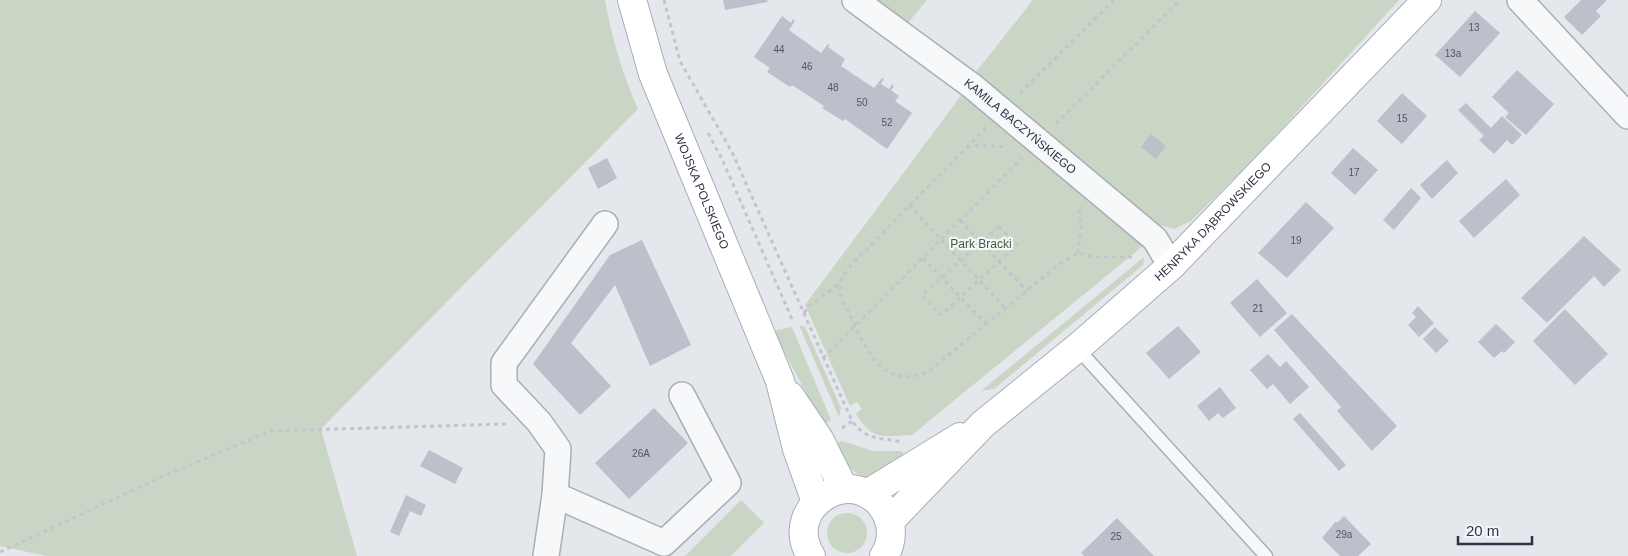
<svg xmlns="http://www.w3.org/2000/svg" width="1628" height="556" font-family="Helvetica,sans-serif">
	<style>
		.green { fill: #c9d6c5 }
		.building { fill: #bbc0ca }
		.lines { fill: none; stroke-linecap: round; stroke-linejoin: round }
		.lane-casing { stroke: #a9aeb7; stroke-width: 15 }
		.street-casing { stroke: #a9aeb7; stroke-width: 28 }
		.secondary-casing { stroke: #a9aeb7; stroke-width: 30 }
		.path { stroke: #c2c5cb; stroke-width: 3; stroke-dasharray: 4 4; stroke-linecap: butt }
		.lane { stroke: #f7f8fa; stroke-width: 12 }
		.street { stroke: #f7f8fa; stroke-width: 25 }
		.secondary { stroke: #fff; stroke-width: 28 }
		.labels { text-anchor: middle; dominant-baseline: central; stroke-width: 4.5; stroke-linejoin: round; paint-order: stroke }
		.number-label { font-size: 10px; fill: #4f5766 }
		.street-label { font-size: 12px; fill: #2b3445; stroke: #f4f6f9 }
		.park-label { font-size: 12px; fill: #3f6138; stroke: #f4f6f9 }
	</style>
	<rect width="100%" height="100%" fill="#e4e7ec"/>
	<g class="green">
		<path d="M0,0h605c7,38 17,73 33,109l-317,320 36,127h-311l-46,-10z"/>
		<path d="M874,0h53l-21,25z"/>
		<path d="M1033,0h366l-145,159 -63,62 -17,8 -14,-4 -185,-152z"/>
		<path d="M963,93l180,153 -231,189c-30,1 -38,7 -56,-21l6,-5 -5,-7 -7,4 -45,-101z"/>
		<path d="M1144,257l-1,8 -149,124 -13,2z"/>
		<path d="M799,325l6,2 36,81 -2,9z"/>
		<path d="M792,327l39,93 -8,4 -50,-93z"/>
		<path d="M842,441l31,10h28l7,8c-8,5 -18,14 -27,17 -23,9 -38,-15 -48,-31z"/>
		<path d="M741,500l23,23 -33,33h-46z"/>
		<circle cx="847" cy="533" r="20"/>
	</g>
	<g class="building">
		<path d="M723,0h44l1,2 -43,8z"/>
		<path d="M1581,0h26l-11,11 5,5 -19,19 -18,-18z"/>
		<path d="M1475,11l25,22 -40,44 -25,-22z"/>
		<path d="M782,16l9,7 2,-4 2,2 -6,9 32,23 7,-9 2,1 -2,2 17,12 -4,7 33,22 8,-10 2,1 -3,5 8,5 3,-5 2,2 -3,4 8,6 -4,5 17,12 -25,36 -42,-30 -2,2 -21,-13 2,-2 -32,-21 -2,2 -23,-15 3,-4 -16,-11z"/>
		<path d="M1517,70l37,34 -28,31 -21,-18 4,-4 -17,-16z"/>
		<path d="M1402,93l25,23 -25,28 -25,-23z"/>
		<path d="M1466,103l25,25 11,-12 20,19 -10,10 -5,-5 -13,14 -15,-14 5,-4 -26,-26z"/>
		<path d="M1151,134l15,12 -10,13 -15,-12z"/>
		<path d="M1353,148l25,22 -23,25 -24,-22z"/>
		<path d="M607,158l10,20 -19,11 -10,-21z"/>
		<path d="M1447,160l11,13 -26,26 -12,-14z"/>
		<path d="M1506,179l14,16 -46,43 -15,-17z"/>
		<path d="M1411,188l10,10 -27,32 -11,-10z"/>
		<path d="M1306,202l28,26 -47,50 -29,-25z"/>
		<path d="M1584,236l37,34 -17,17 -10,-11 -47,47 -26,-25z"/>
		<path d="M642,240l49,105 -41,21 -35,-81 -44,58 40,43 -31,29 -47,-51 77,-109z"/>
		<path d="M1257,279l30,34 -27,24 -30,-34z"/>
		<path d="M1418,306l16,17 -15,14 -11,-12 8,-8 -4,-4z"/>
		<path d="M1565,309l43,45 -33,31 -42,-44z"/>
		<path d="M1292,314l105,112 -25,25 -35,-40 4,-4 -67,-77z"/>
		<path d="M1496,324l19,18 -11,11 -2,-2 -8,7 -16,-16z"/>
		<path d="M1178,326l23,26 -32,27 -23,-26z"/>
		<path d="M1435,327l14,14 -13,12 -13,-14z"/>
		<path d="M1268,354l12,13 6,-6 23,26 -19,17 -17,-20 -6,5 -17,-19z"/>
		<path d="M1220,387l16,21 -13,10 -5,-5 -9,8 -12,-15z"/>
		<path d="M654,408l34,35 -59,56 -34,-36z"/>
		<path d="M1300,413l46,52 -7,6 -46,-52z"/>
		<path d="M429,450l34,18 -8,16 -35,-18z"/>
		<path d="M406,495l20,10 -5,11 -11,-5 -11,25 -9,-4z"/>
		<path d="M1344,516l27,28 -13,12h-18l-18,-18 14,-17 1,2z"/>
		<path d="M1117,518l37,38h-70l-3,-3z"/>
	</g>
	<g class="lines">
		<defs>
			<path id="lane" d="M1077,348l189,208"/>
			<g id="street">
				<path id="s1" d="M855,0l117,86 183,153 16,27"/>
				<path d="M1520,0l108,116"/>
				<path d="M555,495l109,48 64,-60 -46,-88"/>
				<path d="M546,556l9,-61 3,-46 -19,-27 -35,-37v-22l101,-139"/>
			</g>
			<g id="secondary">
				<path id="s2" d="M632,0l21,74 127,307 17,68 19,53"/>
				<path d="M790,396l29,43 25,50"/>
				<path d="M867,494l93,-57"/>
				<path id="s3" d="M890,521l93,-97 94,-76 94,-82 256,-266"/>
				<path d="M811,556c-32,-52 49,-97 76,-41 6,13 5,29 -3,41"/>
			</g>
		</defs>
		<use href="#lane" class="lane-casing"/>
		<use href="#street" class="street-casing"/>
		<use href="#secondary" class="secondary-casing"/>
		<g class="path">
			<path d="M664,0l16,61 52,91 120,269c16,21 28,16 50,21"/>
			<path d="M1020,93l94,-93"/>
			<path d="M1056,124l124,-124"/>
			<path d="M986,128l-123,125c-8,9 -20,18 -23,31 -2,12 7,25 12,35 16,35 32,70 76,53l130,-107 20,-12 16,4h41"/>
			<path d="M708,133l14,26 70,160"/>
			<path d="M967,147l13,-2 25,2"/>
			<path d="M909,205l97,104"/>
			<path d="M960,220l67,71"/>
			<path d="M999,226l18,19 -76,70 -19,-20z"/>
			<path d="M1078,253l3,-27 -2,-17"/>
			<path d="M923,258l64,67"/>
			<path d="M804,313l5,-7 31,-23"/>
			<path d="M823,358l199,-200"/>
			<path d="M842,428l10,-7"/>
			<path d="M0,552l164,-76 106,-45 236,-7"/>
		</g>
		<use href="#lane" class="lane"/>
		<use href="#street" class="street"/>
		<use href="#secondary" class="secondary"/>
	</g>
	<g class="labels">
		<g class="number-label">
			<text x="1474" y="27">13</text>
			<text x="779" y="49">44</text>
			<text x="1453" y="53">13a</text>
			<text x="807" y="66">46</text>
			<text x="833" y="87">48</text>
			<text x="862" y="102">50</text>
			<text x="1402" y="118">15</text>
			<text x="887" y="122">52</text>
			<text x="1354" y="172">17</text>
			<text x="1296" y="240">19</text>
			<text x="1258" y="308">21</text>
			<text x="641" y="453">26A</text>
			<text x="1344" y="534">29a</text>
			<text x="1116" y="536">25</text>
		</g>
		<g class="street-label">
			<text stroke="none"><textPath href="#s1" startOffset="208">KAMILA BACZYŃSKIEGO</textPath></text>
			<text stroke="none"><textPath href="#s2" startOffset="204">WOJSKA POLSKIEGO</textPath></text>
			<text stroke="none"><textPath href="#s3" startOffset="441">HENRYKA DĄBROWSKIEGO</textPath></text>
		</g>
		<g class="park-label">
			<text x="981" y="244">Park Bracki</text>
		</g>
	</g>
	<path d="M1458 536v8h74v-8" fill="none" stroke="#2b3445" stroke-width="2.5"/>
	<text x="1466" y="536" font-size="15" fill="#2b3445" stroke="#f4f6f9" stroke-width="4" paint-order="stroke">20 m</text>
</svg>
